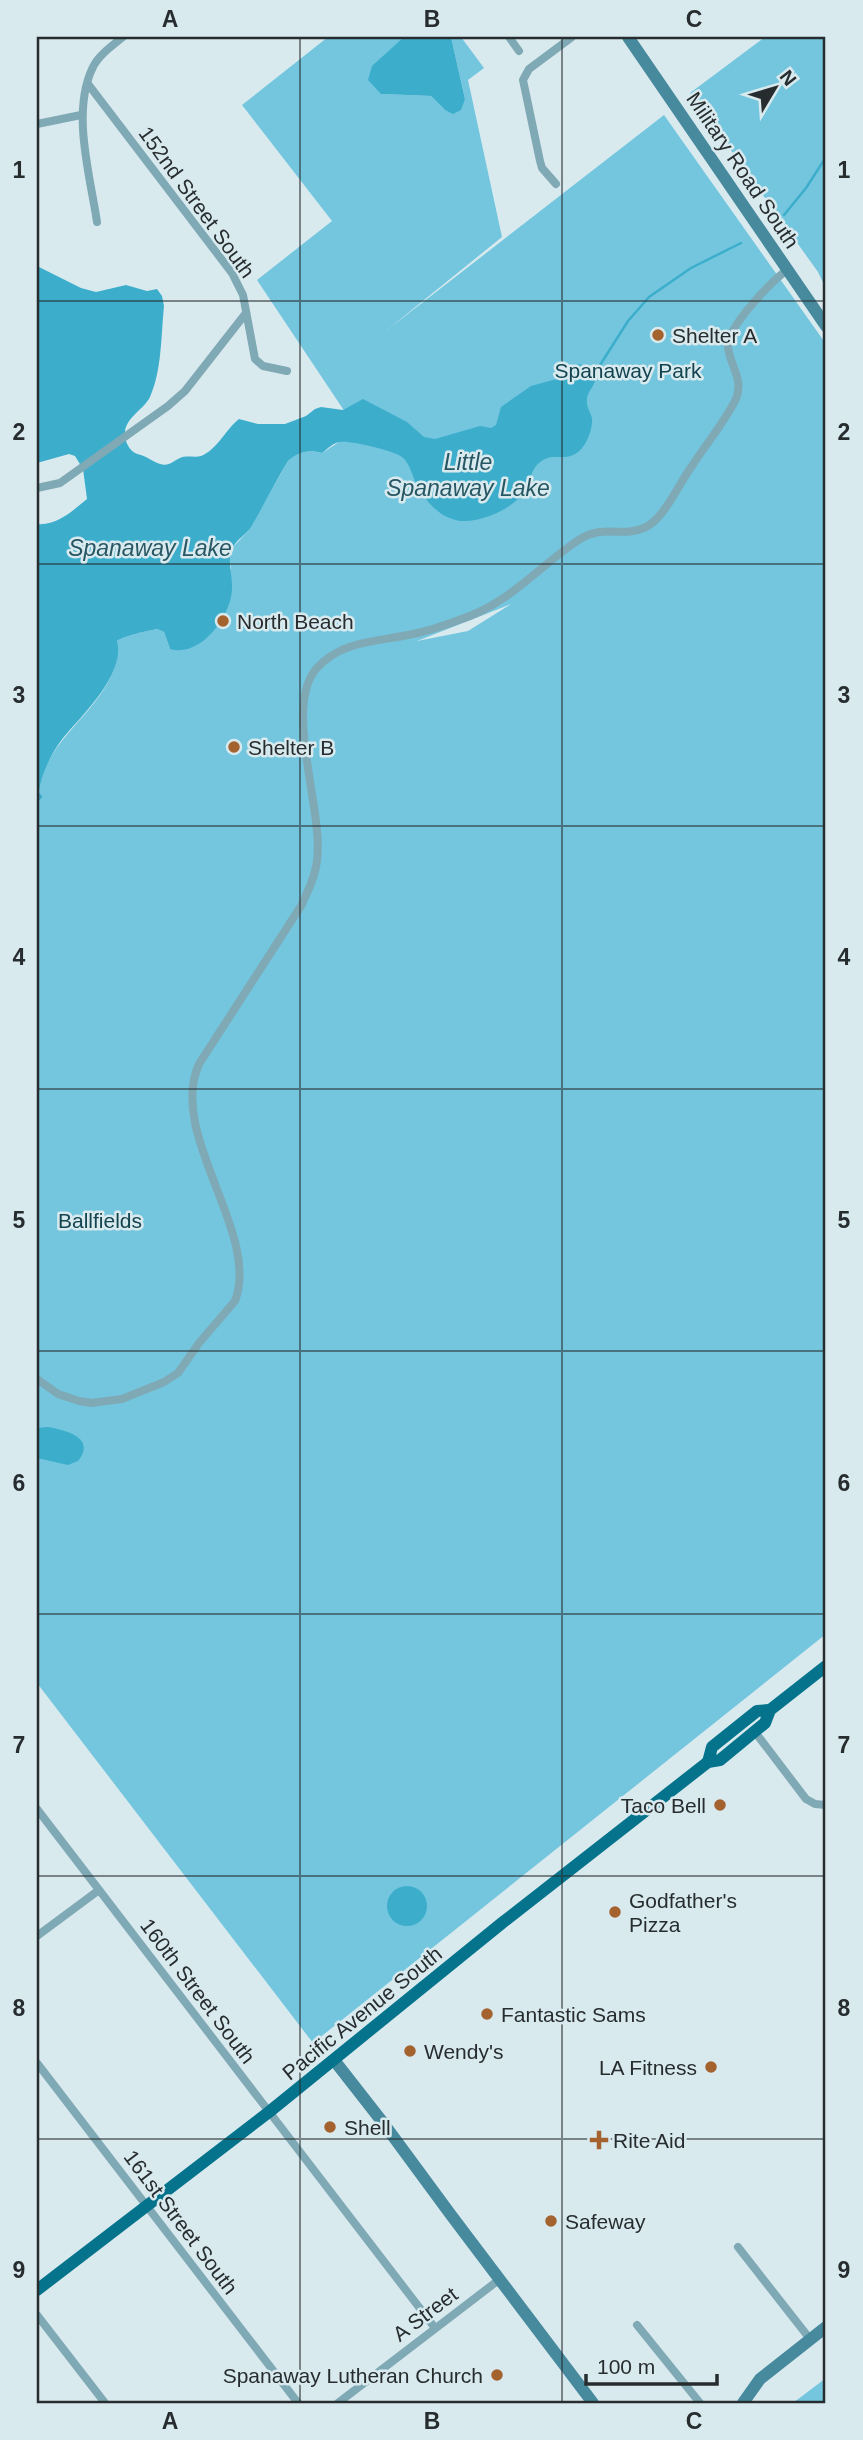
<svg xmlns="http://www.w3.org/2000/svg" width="863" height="2440" font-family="Arial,sans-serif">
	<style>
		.green { fill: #73c6de; fill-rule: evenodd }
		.water { fill: #3caecc }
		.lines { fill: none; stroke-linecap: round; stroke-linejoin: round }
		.stream { stroke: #3caecc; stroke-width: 2.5 }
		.street { stroke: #7fa9b5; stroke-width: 8 }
		.secondary { stroke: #478a9d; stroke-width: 12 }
		.primary { stroke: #04738b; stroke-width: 12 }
		.grid { fill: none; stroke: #272d2f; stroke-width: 2; stroke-opacity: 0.55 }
		.poi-dot { fill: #a3622e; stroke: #d9eaef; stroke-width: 2.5 }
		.labels { text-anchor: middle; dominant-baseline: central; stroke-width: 5; stroke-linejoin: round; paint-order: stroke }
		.street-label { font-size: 21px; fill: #272d2f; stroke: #d9eaef }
		.poi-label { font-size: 21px; fill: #272d2f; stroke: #d9eaef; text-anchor: start }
		.park-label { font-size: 21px; fill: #134450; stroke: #d9eaef }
		.water-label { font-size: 23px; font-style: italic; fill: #285764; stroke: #d9eaef }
		.neatline { fill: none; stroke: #272d2f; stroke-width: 2.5 }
		.grid-label { font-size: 23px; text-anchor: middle; font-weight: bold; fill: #272d2f }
	</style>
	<rect width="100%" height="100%" fill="#d9eaef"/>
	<g class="green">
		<path d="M328,37h76l-7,8 -15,49 49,2 14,14 20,-11 -14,-62h10l23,31 -16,12 34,157 -115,93 277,-215 162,229v1290l-513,409 -276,-360v-880l6,-6 -4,-5c5,-53 63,-79 77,-129 2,-6 1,-15 1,-22 7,-5 30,-10 40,-12l7,3 6,17 61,-80 -2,-12 5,-11 14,-15 40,-70c11,-9 20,-12 34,-8l17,-11 4,-33 -86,-129 75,-59 -90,-116zM511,604l-43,27 -51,10z"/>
		<path d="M765,37h61v252l-8,-17 -128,-179z"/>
		<path d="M826,2378v25h-33z"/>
	</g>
	<g class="water">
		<path d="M404,37h47l14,62 -4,11 -8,4 -8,-4 -14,-14 -50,-2 -13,-14 4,-14z"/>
		<path d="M37,266l44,22 15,4 30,-7 21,6 10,-2 5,7 2,10c-3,29 -2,64 -14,91 -6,12 -23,20 -25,34 -1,11 5,22 16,24 7,2 12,7 19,9 9,3 13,-3 20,-6 6,-3 15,0 21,-2 16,-6 25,-27 38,-37l19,5h27l21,-8 9,-7 6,-2 22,3 20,-11 44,23 17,15 11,2 45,-13 11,2 5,-3 5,-18 30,-21 29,-8 18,-14c7,2 15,2 17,10 3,9 -7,16 -8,24 -1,9 3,13 5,20 1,9 -4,23 -10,30 -13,16 -27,4 -39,12 -13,8 -11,19 -18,31 -10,15 -33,26 -50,29 -27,6 -46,-13 -58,-35 -5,-9 -7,-22 -15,-28 -7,-6 -53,-17 -62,-15 -7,1 -13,7 -18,11 -14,-4 -23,-1 -34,8 -13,21 -24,44 -37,66 -5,8 -13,11 -18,20 -7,13 0,28 -1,42 -1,28 -32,69 -62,60l-6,-17 -7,-3c-10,2 -33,7 -40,12 9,33 -35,74 -54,97 -11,14 -22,36 -24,54l4,5 -6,6v-279c20,2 35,-13 50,-25l-4,-30 -8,-13 -6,-2 -32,9z"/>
		<path d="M48,1427c16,3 49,10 30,34l-10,4 -31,-7v-30z"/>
		<circle cx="407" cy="1906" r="20"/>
	</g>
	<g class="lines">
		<g class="stream">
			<path d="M784,215l22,-27 20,-31"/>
			<path d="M595,373l33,-52 21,-24 42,-29 50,-25"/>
		</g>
		<g class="street">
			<path d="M509,37l10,14"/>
			<path d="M88,84l144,189 11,22 12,64 8,7 24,5"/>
			<path d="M37,124l44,-9"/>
			<path d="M556,184l-14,-16 -2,-7 -17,-81 6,-11 43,-32"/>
			<path d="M97,222c-7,-47 -26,-111 -4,-155 6,-12 19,-21 30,-30"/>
			<path d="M37,488l23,-5 108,-77 17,-15 61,-78"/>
			<path d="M37,1379l21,15 21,7 12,2 31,-4 42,-17 14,-9 21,-30 36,-42c26,-68 -68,-166 -36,-237l102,-158c7,-15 14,-29 16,-45 7,-52 -34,-152 -1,-192 25,-28 58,-27 92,-34 17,-3 35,-9 51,-15 50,-16 77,-51 118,-79 27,-18 44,-3 67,-13 20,-8 35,-45 48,-62 14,-22 32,-43 44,-67 8,-20 -6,-33 -8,-52 -2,-19 44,-66 59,-77"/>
			<path d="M755,1732l51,67 9,5 11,1"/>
			<path d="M37,1809l398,519"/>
			<path d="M37,1936l62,-46"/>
			<path d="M37,2063l261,340"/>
			<path d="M738,2247l72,92"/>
			<path d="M37,2315l68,88"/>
			<path d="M637,2325l63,78"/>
			<path d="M338,2403l162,-124"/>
		</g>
		<g class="secondary">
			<path d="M628,37l198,289"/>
			<path d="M334,2060l50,64 67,91 142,188"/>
			<path d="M743,2403l17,-24 66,-52"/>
		</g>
		<g class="primary">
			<path d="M708,1762l4,-15 45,-36 13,-1"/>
			<path d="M37,2290l232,-178 233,-189 206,-161 12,-2 45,-37 5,-13 56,-44"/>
		</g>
	</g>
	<path class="grid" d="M300,37v2366M562,37v2366M37,301h789M37,564h789M37,826h789M37,1089h789M37,1351h789M37,1614h789M37,1876h789M37,2139h789"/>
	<g class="poi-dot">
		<circle cx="658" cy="335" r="7"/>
		<circle cx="223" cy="621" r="7"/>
		<circle cx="234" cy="747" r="7"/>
		<circle cx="720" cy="1805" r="7"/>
		<circle cx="615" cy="1912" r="7"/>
		<circle cx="487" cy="2014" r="7"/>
		<circle cx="410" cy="2051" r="7"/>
		<circle cx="711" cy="2067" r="7"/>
		<circle cx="330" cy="2127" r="7"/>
		<path d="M595.5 2129.5h7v7h7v7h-7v7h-7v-7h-7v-7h7z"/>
		<circle cx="551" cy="2221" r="7"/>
		<circle cx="497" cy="2375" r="7"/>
	</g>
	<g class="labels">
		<g class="street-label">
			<text transform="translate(743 170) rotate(56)">Military Road South</text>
			<text transform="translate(197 202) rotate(54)">152nd Street South</text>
			<text transform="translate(198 1991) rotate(53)">160th Street South</text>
			<text transform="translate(362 2013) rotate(-39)">Pacific Avenue South</text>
			<text transform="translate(181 2222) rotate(53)">161st Street South</text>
			<text transform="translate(425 2314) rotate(-37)">A Street</text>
		</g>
		<g class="poi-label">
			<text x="672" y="335">Shelter A</text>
			<text x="237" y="621">North Beach</text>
			<text x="248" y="747">Shelter B</text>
			<text x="706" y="1805" text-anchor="end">Taco Bell</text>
			<text x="629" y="1900">Godfather's<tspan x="629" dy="24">Pizza</tspan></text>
			<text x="501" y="2014">Fantastic Sams</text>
			<text x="424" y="2051">Wendy's</text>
			<text x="697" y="2067" text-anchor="end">LA Fitness</text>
			<text x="344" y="2127">Shell</text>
			<text x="613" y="2140">Rite Aid</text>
			<text x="565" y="2221">Safeway</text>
			<text x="483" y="2375" text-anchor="end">Spanaway Lutheran Church</text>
		</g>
		<g class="park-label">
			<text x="628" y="370">Spanaway Park</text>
			<text x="100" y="1220">Ballfields</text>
		</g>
		<g class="water-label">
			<text x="468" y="462">Little<tspan x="468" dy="26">Spanaway Lake</tspan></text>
			<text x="150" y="548">Spanaway Lake</text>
		</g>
	</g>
	<rect width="863" height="2440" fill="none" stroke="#d9eaef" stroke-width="77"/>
	<g transform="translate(775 88) rotate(52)" stroke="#d9eaef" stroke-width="5" paint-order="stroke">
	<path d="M0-5L12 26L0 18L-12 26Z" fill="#272d2f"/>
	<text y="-10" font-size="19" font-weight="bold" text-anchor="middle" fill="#272d2f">N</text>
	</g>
	<path d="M586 2374v10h131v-10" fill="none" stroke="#272d2f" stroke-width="3.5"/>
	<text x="597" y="2374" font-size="21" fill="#272d2f" stroke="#d9eaef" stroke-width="5" paint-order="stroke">100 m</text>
	<rect x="38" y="38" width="786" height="2364" class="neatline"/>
	<g class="grid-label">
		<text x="170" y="27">A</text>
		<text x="432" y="27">B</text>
		<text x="694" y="27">C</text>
		<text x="19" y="178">1</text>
		<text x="844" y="178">1</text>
		<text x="19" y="440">2</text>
		<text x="844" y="440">2</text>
		<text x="19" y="703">3</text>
		<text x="844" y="703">3</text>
		<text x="19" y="965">4</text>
		<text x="844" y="965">4</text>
		<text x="19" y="1228">5</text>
		<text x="844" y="1228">5</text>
		<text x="19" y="1491">6</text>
		<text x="844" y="1491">6</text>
		<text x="19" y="1753">7</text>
		<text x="844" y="1753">7</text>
		<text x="19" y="2016">8</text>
		<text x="844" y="2016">8</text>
		<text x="19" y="2278">9</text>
		<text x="844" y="2278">9</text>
		<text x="170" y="2429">A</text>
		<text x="432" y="2429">B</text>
		<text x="694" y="2429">C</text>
	</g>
</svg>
